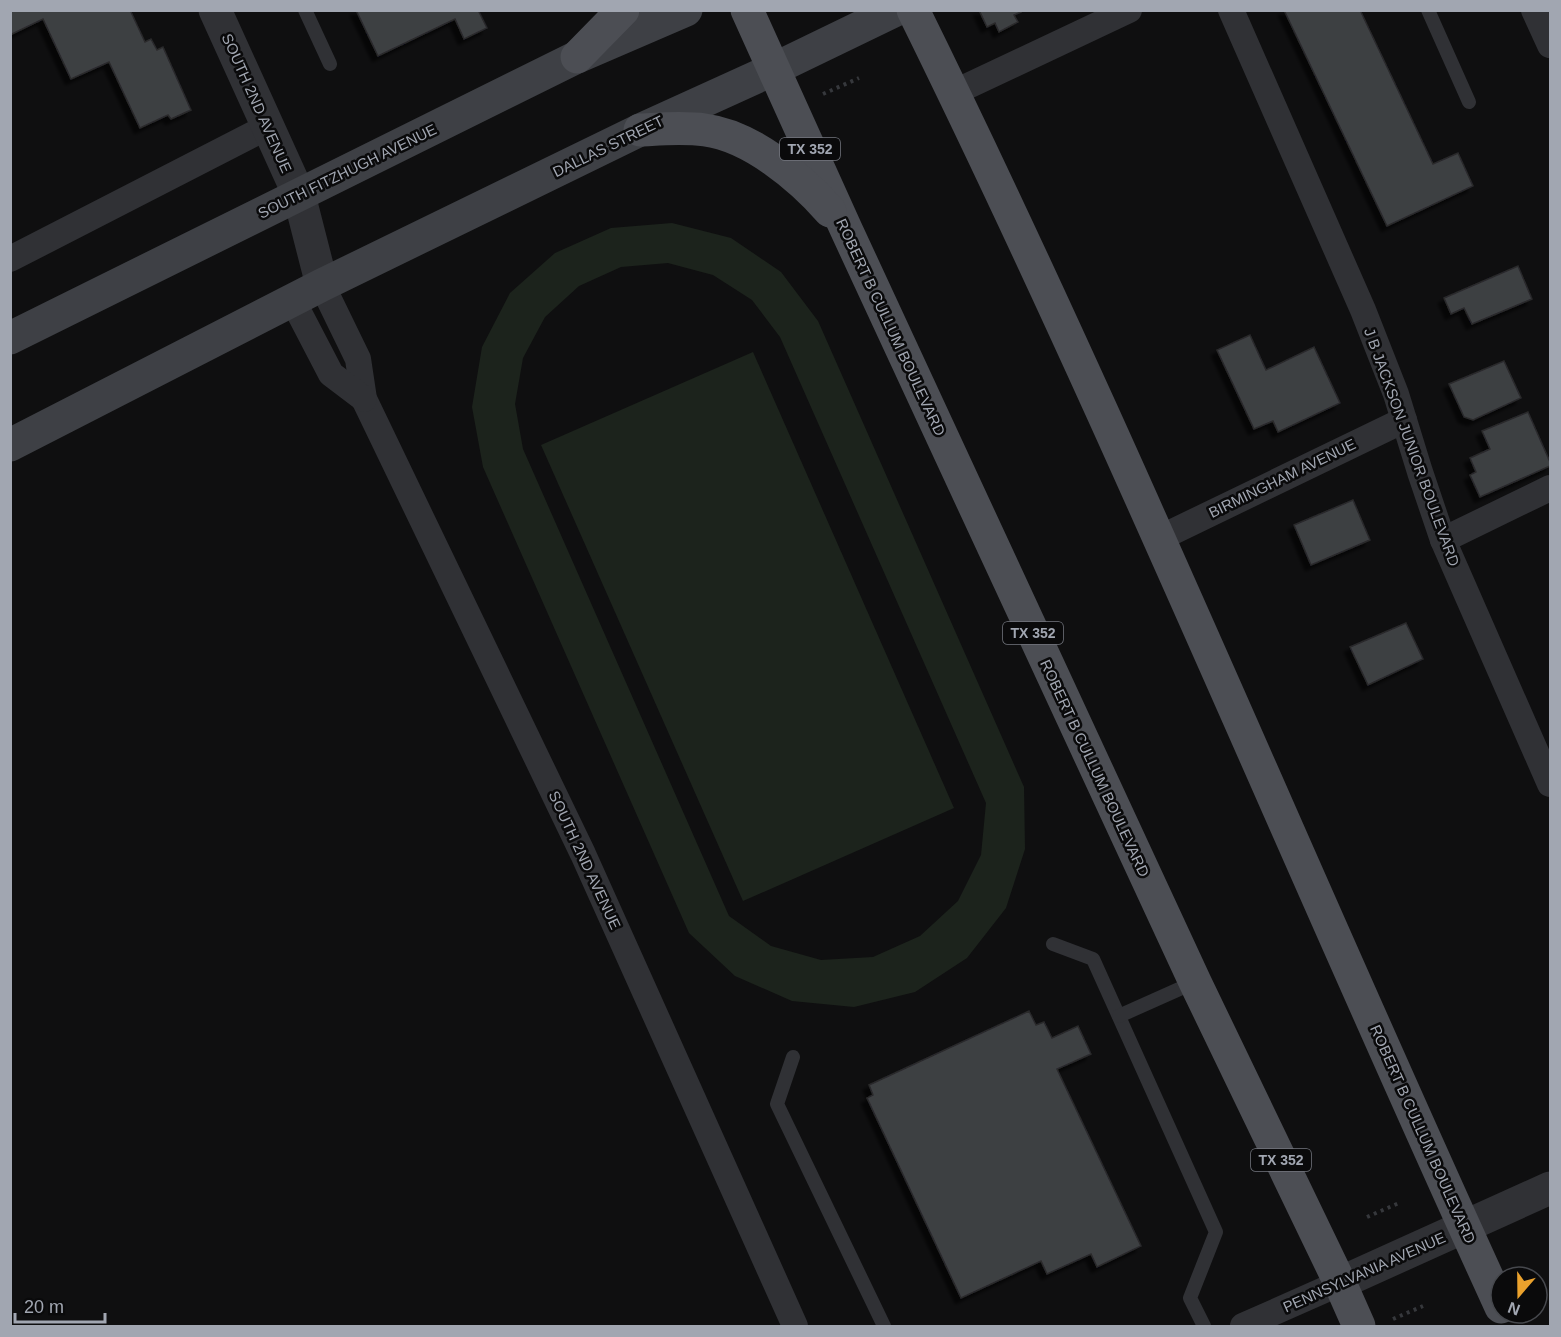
<svg xmlns="http://www.w3.org/2000/svg" width="1561" height="1337" font-family="Arial,sans-serif">
	<style>
		.green { fill: #1c231c; fill-rule: evenodd }
		.building { fill: #3e3f43; stroke: #29292c; stroke-width: 1.5; filter: url(#shadow) }
		.lines { fill: none; stroke-linecap: round; stroke-linejoin: round }
		.path { stroke: #36383c; stroke-width: 4; stroke-dasharray: 3 4.5; stroke-linecap: butt }
		.service { stroke: #303135; stroke-width: 14 }
		.minor { stroke: #303135; stroke-width: 26 }
		.tertiary { stroke: #303135; stroke-width: 33 }
		.secondary { stroke: #3e4045; stroke-width: 33 }
		.primary { stroke: #4c4e54; stroke-width: 33 }
		.labels { text-anchor: middle; dominant-baseline: central; stroke-width: 5; stroke-linejoin: round; paint-order: stroke }
		.shield { fill: #0a0a0b; stroke: #74777f; stroke-width: 1.5 }
		.shield-label { font-size: 14px; font-weight: bold; fill: #a1a6b1 }
		.street-label { font-size: 15px; fill: #a1a6b1; stroke: #0a0a0b }
	</style>
	<defs>
		<filter id="shadow"><feDropShadow dx="-5.5" dy="5.5" stdDeviation="1.5" flood-color="#0009"/></filter>
	</defs>
	<rect width="100%" height="100%" fill="#0f0f10"/>
	<g class="green">
		<path d="M672,223l59,15 50,34 37,49 206,466 1,62 -19,59 -39,50 -52,34 -61,15 -62,-6 -57,-25 -46,-43 -206,-466 -11,-60 10,-60 28,-54 45,-40 56,-25zM668,263l45,12 39,25 28,37 206,466 -5,52 -23,46 -38,35 -47,21 -52,3 -50,-14 -42,-30 -206,-467 -8,-45 8,-46 22,-41 34,-31 42,-19z"/>
		<path d="M753,352l201,456 -211,93 -202,-456z"/>
	</g>
	<g class="building">
		<path d="M10,10h120l15,32 6,-3 6,11 6,-3 28,63 -20,9 -3,-4 -28,13 -31,-66 -38,17 -28,-60 -33,16z"/>
		<path d="M356,10h122l9,18 -23,11 -9,-20 -77,37z"/>
		<path d="M979,10h41l1,2 -7,3 4,7 -19,10 -4,-9 -8,4z"/>
		<path d="M1284,10h76l73,154 25,-11 15,33 -86,40z"/>
		<path d="M1518,266l14,33 -60,25 -8,-16 -13,6 -7,-16z"/>
		<path d="M1250,335l16,35 48,-23 26,56 -62,29 -5,-11 -19,8 -37,-79z"/>
		<path d="M1504,361l17,37 -48,22 -9,-3 -15,-33z"/>
		<path d="M1528,412l22,50v4l-70,31 -10,-22 6,-3 -6,-14 20,-9 -8,-18z"/>
		<path d="M1353,500l17,40 -59,25 -17,-40z"/>
		<path d="M1406,623l17,36 -55,26 -18,-38z"/>
		<path d="M1029,1011l7,14 8,-3 8,16 26,-12 13,28 -34,15 84,177 -44,21 -6,-13 -44,20 -6,-13 -80,37 -94,-200 6,-3 -4,-10z"/>
	</g>
	<g class="lines">
		<g class="path">
			<path d="M823,94l36,-16"/>
			<path d="M1367,1217l32,-14"/>
			<path d="M1393,1319l30,-13"/>
		</g>
		<g class="service">
			<path d="M305,10l25,54"/>
			<path d="M1428,10l41,92"/>
			<path d="M1053,944l40,15 123,273 -26,66 14,28"/>
			<path d="M1119,1016l76,-34"/>
			<path d="M793,1057l-16,47 107,222"/>
		</g>
		<g class="minor">
			<path d="M1231,10l132,300 33,84 24,78 23,68 107,244"/>
			<path d="M1534,10l16,35"/>
			<path d="M953,93l176,-83"/>
			<path d="M10,259l257,-132"/>
			<path d="M322,285l36,74 6,40 219,455 212,472"/>
			<path d="M293,301l38,73 33,25"/>
			<path d="M1160,538l244,-118"/>
			<path d="M1443,540l107,-52"/>
			<path d="M1243,1326l97,-43"/>
		</g>
		<g class="tertiary">
			<path d="M215,10l84,185 23,90"/>
			<path d="M1340,1283l210,-95"/>
		</g>
		<g class="secondary">
			<path d="M10,338l567,-281 109,-47"/>
			<path d="M10,445l312,-160 318,-155 134,-61 122,-59"/>
		</g>
		<g class="primary">
			<path d="M747,10l99,219 349,753 145,301 19,43"/>
			<path d="M913,10c210,426 390,866 588,1297"/>
			<path d="M577,57l46,-47"/>
			<path d="M640,130c22,-1 43,-3 65,0 46,6 95,47 125,81"/>
		</g>
	</g>
	<g class="labels">
		<g class="shield">
			<rect x="780" y="138" width="60" height="22" rx="4.5"/>
			<rect x="1003" y="622" width="60" height="22" rx="4.5"/>
			<rect x="1251" y="1149" width="60" height="22" rx="4.5"/>
		</g>
		<g class="shield-label">
			<text x="810" y="149">TX 352</text>
			<text x="1033" y="633">TX 352</text>
			<text x="1281" y="1160">TX 352</text>
		</g>
		<g class="street-label">
			<text transform="translate(257 103) rotate(66)">SOUTH 2ND AVENUE</text>
			<text transform="translate(608 146) rotate(-26)">DALLAS STREET</text>
			<text transform="translate(347 171) rotate(-26)">SOUTH FITZHUGH AVENUE</text>
			<text transform="translate(891 327) rotate(65)">ROBERT B CULLUM BOULEVARD</text>
			<text transform="translate(1412 447) rotate(70)">J B JACKSON JUNIOR BOULEVARD</text>
			<text transform="translate(1282 478) rotate(-26)">BIRMINGHAM AVENUE</text>
			<text transform="translate(1095 768) rotate(65)">ROBERT B CULLUM BOULEVARD</text>
			<text transform="translate(585 860) rotate(65)">SOUTH 2ND AVENUE</text>
			<text transform="translate(1423 1134) rotate(66)">ROBERT B CULLUM BOULEVARD</text>
			<text transform="translate(1364 1272) rotate(-24)">PENNSYLVANIA AVENUE</text>
		</g>
	</g>
	<rect width="1561" height="1337" fill="none" stroke="#a1a6b1" stroke-width="24"/>
	<g transform="translate(1519 1295) rotate(200)"><circle r="28" fill="#0a0a0b" stroke="#46484d" stroke-width="1.5"/>
	<path d="M0-4.5L10 22L0 15L-10 22Z" fill="#eba22d"/>
	<text y="-9" font-size="16" font-weight="bold" text-anchor="middle" fill="#a1a6b1">N</text>
	</g>
	<path d="M15 1313v9h90v-9" fill="none" stroke="#a1a6b1" stroke-width="3"/>
	<text x="24" y="1313" font-size="18" fill="#a1a6b1" stroke="#0a0a0b" stroke-width="4.5" paint-order="stroke">20 m</text>
</svg>
